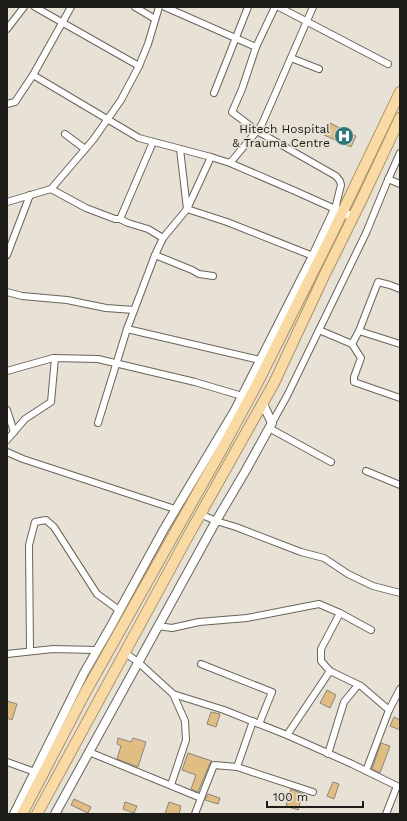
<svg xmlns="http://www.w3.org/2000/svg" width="407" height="821" font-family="'Work Sans',sans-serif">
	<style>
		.building { fill: #e0bd82; stroke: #8c857b }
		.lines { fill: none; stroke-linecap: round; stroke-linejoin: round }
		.minor-casing { stroke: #696359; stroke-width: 8 }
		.tertiary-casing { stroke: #696359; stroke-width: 10 }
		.trunk-casing { stroke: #ac9265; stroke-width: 12 }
		.minor { stroke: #fff; stroke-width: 6 }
		.tertiary { stroke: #fff; stroke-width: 8 }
		.trunk { stroke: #fadaa4; stroke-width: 10 }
		.labels { text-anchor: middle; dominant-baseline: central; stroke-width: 3.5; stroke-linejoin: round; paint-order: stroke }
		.poi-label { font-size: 12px; fill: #1e1c18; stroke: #e8e2d6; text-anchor: end }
	</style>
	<rect width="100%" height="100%" fill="#e8e2d6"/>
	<g class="building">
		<path d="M330,123l26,13 -5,11 -27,-12z"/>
		<path d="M327,690l9,5 -6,13 -10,-5z"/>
		<path d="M7,701l10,3 -5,16 -5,-2z"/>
		<path d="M211,712l9,2 -4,13 -9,-3z"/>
		<path d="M394,717l6,3v10l-10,-4z"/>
		<path d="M118,738l13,4 2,-4 13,4 -8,25 -21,-8 4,-13 -4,-2z"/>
		<path d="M381,743l9,3 -10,27 -8,-4z"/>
		<path d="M188,753l24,8 -2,2 -12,29 -7,-3 5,-14 -14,-5z"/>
		<path d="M333,782l6,2 -5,15 -7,-3z"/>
		<path d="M291,789l12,5 -5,16 -12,-4z"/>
		<path d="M208,794l12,4 -2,6 -13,-4z"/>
		<path d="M74,799l17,8 -3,6 -17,-8z"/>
		<path d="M125,802l12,4 -3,7 -11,-4z"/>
		<path d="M169,802l12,4 -2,8h-14z"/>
	</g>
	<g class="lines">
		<defs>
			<g id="minor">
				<path d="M35,7l104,59"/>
				<path d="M135,7l20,12"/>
				<path d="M165,7l91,40"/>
				<path d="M275,7l-19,40 -14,42 -10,23 25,19 79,45 4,5 1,4 -6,24 -40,-18 -65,-28 27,-32 5,-7 51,-117"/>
				<path d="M279,7l109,57"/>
				<path d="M7,29l17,-22"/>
				<path d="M291,58l28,11"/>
				<path d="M33,75l106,63 72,19 19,6"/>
				<path d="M214,93l34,-86"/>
				<path d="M7,104l8,-2 18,-27 38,-68"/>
				<path d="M65,134l20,15"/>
				<path d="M180,149l7,60 40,13 86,34"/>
				<path d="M388,179l12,5"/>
				<path d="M51,189l35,19 29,11h5l8,4 20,6 15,9"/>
				<path d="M7,202l44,-13 42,-49 28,-40 18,-34 9,-22 11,-37"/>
				<path d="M120,219l33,-77"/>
				<path d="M7,255l23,-60"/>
				<path d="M155,255l37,15 7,4 14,2"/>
				<path d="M7,292l15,4 45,4 39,8 28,2"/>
				<path d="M127,329l133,31"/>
				<path d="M319,330l33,14 9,14 -7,19v5l46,16"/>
				<path d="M359,331l41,13"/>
				<path d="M352,344l7,-13 19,-49 12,3 10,4"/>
				<path d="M7,371l46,-13 45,1 97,23 47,14"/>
				<path d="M7,410l7,22"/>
				<path d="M98,423l29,-94 28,-74 8,-17 24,-29 24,-52"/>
				<path d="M272,423l16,-29 78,-161 21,-51 13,-29"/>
				<path d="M269,428l62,34"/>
				<path d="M7,440l18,-21 26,-17 4,-44"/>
				<path d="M7,452l16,7 152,50"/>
				<path d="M366,471l34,14"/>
				<path d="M200,514l16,7 20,6 65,25 23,6 24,16 25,12 27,7"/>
				<path d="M340,613l31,17"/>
				<path d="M158,626l14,2 27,-6 48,-4 72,-14 21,9 -19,36v12l9,10 31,15 28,24"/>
				<path d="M30,651l-1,-106 6,-23 11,-2 8,7 43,67 22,16"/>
				<path d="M125,653l13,9 35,32 51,16 63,25 65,29 45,22 -11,28"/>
				<path d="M7,654l46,-5 44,1"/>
				<path d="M201,664l71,28 -13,32"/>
				<path d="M287,735l43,-64"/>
				<path d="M89,752l112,46 13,-33 23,2 16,-46"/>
				<path d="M328,754l16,-52 14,-17"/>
				<path d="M7,762l28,10"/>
				<path d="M237,767l76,25"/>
				<path d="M366,771l23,-61 11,-21"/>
				<path d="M171,785l15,-45 -1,-19 -12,-27"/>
				<path d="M195,814l6,-16"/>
			</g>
			<g id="tertiary">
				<path d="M14,814l70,-141 27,-47 53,-97 71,-119 78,-154 22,-47 18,8"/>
				<path d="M55,814l161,-293 30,-51 26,-47 -9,-19"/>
			</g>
			<g id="trunk">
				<path d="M22,814l63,-121 137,-244 35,-65 74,-148 69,-144"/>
				<path d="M37,814l150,-276 87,-155 50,-107 37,-75 39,-83"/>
			</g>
		</defs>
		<use href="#minor" class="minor-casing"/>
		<use href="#tertiary" class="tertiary-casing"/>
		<use href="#trunk" class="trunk-casing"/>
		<use href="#minor" class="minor"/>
		<use href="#tertiary" class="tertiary"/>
		<use href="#trunk" class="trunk"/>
	</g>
	<defs>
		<symbol id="hospital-disc" viewBox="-11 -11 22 22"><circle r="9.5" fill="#2e787c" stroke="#e8e2d6"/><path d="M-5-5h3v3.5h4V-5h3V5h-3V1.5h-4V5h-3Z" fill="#fff"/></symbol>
	</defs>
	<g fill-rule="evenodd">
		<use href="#hospital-disc" x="333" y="125" width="22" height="22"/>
	</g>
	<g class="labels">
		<g class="poi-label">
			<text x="330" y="129">Hitech Hospital<tspan x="330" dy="14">&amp; Trauma Centre</tspan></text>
		</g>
	</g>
	<rect width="407" height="821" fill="none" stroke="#1e1c18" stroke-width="16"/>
	<path d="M267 801v6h96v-6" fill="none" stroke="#1e1c18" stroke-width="2"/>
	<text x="273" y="801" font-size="12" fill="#1e1c18" stroke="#e8e2d6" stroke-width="3" paint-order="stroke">100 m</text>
</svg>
